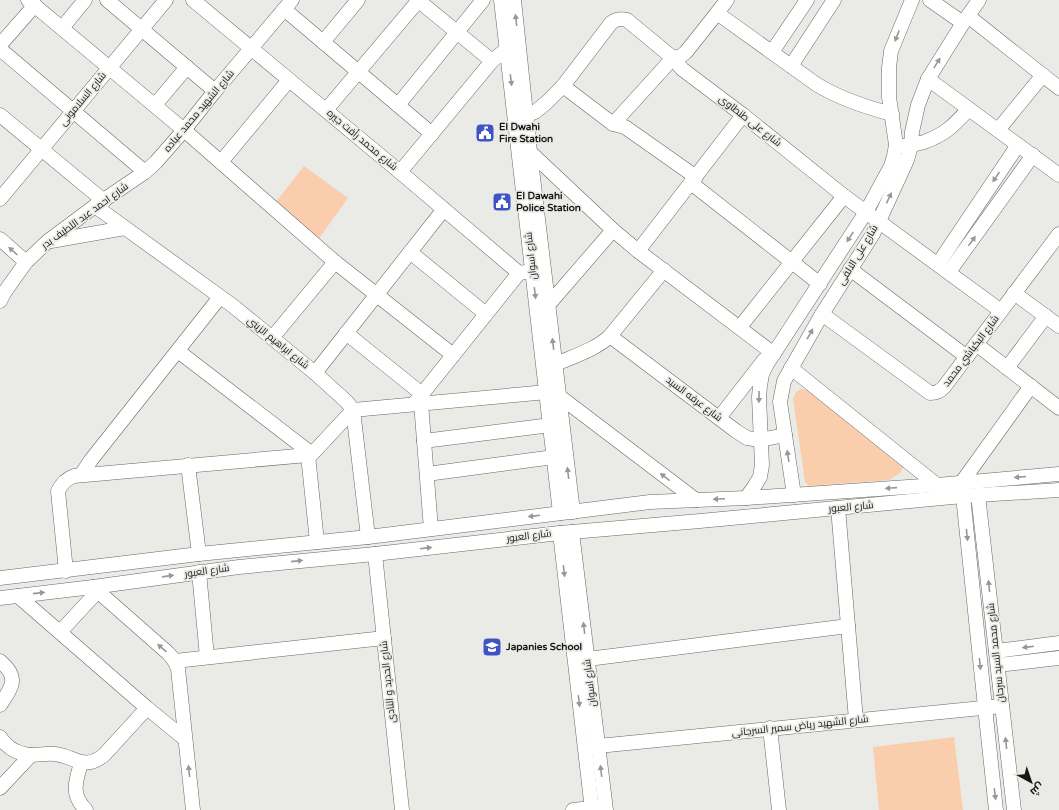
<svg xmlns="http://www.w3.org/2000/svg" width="1059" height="810" font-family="'Varela Round',Cairo,sans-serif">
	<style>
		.green { fill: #facdad }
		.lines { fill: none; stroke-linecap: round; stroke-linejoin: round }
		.minor-casing { stroke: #676864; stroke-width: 15 }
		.minor { stroke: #fff; stroke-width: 14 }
		.oneway { fill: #969796 }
		.labels { text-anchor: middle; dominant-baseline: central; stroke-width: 3.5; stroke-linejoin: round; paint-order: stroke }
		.street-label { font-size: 10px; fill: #161715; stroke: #eaebe6 }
		.poi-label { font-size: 10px; font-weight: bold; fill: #161715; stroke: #eaebe6; text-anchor: start }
	</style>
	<rect width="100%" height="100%" fill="#eaebe6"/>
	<g class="green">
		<path d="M304,166l44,32 -33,46 -43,-37z"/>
		<path d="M801,389l7,1 95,77 -3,6 -11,7 -80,6 -4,-4 -12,-83 3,-7z"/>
		<path d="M954,737l9,73h-84l-6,-63z"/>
	</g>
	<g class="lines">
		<defs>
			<g id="minor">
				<path d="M28,0l156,130 151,132 118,93"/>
				<path d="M107,0l108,91"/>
				<path d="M193,0l207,172 119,101 14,-2"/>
				<path d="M501,0l59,513"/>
				<path d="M514,0l16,152 43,360"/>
				<path d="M930,0l33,23"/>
				<path d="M419,1l73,60"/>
				<path d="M284,9l148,125"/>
				<path d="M717,13l99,71c24,15 49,23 76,30"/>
				<path d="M968,16l91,72"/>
				<path d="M62,28l23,-28"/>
				<path d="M323,42l35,-42"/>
				<path d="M0,45l35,-40"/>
				<path d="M0,49l145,123"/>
				<path d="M772,52l35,-52"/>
				<path d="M791,66l43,-66"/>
				<path d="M928,79l131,96"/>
				<path d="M563,86l50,38 12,3 71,50"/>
				<path d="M155,105l32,-38"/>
				<path d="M398,105l85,-105"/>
				<path d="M326,110l93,-110"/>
				<path d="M0,115l104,86"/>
				<path d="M515,118l12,-3 8,-3 11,-9 17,-17 48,-63c5,-4 9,-5 16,-3l46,38 9,11 61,46 101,81 157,115"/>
				<path d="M613,124l60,-66 8,-2 5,-4 31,-39 10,-13"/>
				<path d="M998,130l45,-55"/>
				<path d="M902,146c8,0 14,-2 22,-4 22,-8 29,-16 45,-33"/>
				<path d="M530,152l83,78 25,21 136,103"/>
				<path d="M221,162l68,-82"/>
				<path d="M400,172l92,-111 11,-9 12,-4"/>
				<path d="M691,183l129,101"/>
				<path d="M0,199l166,-199"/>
				<path d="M95,206l138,100 82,67 32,29 6,8 15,127"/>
				<path d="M0,239l26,23"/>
				<path d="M51,241l74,-13"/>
				<path d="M638,251l105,-136"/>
				<path d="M410,252l76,62"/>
				<path d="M938,264l80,-119"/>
				<path d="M850,269l117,88"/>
				<path d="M949,272l84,-117"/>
				<path d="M1014,293l45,33"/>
				<path d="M0,301l4,-8 22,-31 22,-21 47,-35 50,-34 11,-10 28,-32 31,-39 77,-91"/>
				<path d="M549,304l64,-74"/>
				<path d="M822,314l108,79c7,0 10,-2 14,-6l115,-153"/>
				<path d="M740,327l104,-131"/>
				<path d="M346,333l76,61"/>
				<path d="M610,336l126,95 11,7 13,2 25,-5"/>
				<path d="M272,338l63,-76"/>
				<path d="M976,344l83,64"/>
				<path d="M178,351l134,103"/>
				<path d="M556,364c18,-8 39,-14 54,-28l54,-66"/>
				<path d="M791,368l146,117"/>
				<path d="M1007,368l39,-52"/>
				<path d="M315,373l129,-164"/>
				<path d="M559,396l137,104"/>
				<path d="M421,403l10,126"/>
				<path d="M414,404l105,-131"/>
				<path d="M719,418l45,-58"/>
				<path d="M424,441l127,-16"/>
				<path d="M308,455l9,87"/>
				<path d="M188,465l11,89"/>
				<path d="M427,474l127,-17"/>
				<path d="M81,475l10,-15 129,-163"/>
				<path d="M962,482l69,-96"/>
				<path d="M794,495l-14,-93 4,-21 38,-67 51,-80 34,-74 4,-14 1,-14 6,-27 10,-26 35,-56 16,-23"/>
				<path d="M978,495l36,315"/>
				<path d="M963,496l22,211 11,103"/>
				<path d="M746,498l8,-11 6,-10 2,-12 -3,-68 1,-11 2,-12 5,-10 99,-152 25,-46 3,-10 2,-11 -7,-48v-29l2,-17 21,-51"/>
				<path d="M838,508l18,212"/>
				<path d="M572,532l34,278"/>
				<path d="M560,533l32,277"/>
				<path d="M375,554l27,256"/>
				<path d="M66,571l-8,-80c4,-8 8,-12 16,-15l234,-21 4,-1 41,-44 194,-18"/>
				<path d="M199,572l8,85"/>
				<path d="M0,578l199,-24 169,-17 282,-35 96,-4 191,-13 122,-11"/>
				<path d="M93,587l75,66c5,5 8,10 10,16l15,141"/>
				<path d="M18,596l129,112 38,31"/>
				<path d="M0,598l93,-11 146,-20 136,-13 185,-21 140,-12 263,-25 96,-6"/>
				<path d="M60,632l38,-41"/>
				<path d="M996,651l63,-8"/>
				<path d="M588,659l260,-33"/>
				<path d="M0,661c20,17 12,26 0,44"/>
				<path d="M175,661l209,-23"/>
				<path d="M998,665l61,-7"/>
				<path d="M770,728l9,82"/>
				<path d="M0,737c7,11 18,17 31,18 8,0 16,-2 24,-1 21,3 29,17 49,1l43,-47"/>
				<path d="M598,746l404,-40"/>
				<path d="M81,763c-5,18 -11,31 5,47"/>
				<path d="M0,788l31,-33"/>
				<path d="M573,810l28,-3"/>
			</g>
		</defs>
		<use href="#minor" class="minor-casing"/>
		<use href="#minor" class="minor"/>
	</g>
	<defs><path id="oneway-solid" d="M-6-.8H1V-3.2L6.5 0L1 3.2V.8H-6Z"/></defs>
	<g class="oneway">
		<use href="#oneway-solid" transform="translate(516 20) rotate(-97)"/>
		<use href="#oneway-solid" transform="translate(897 36) rotate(111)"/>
		<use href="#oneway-solid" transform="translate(937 63) rotate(-58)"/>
		<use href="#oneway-solid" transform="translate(511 80) rotate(83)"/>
		<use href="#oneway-solid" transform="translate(996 177) rotate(124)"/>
		<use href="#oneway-solid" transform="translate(889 198) rotate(-65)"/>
		<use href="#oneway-solid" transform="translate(850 237) rotate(123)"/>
		<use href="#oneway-solid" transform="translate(972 241) rotate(-54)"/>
		<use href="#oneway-solid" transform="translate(13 251) rotate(-138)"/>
		<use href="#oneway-solid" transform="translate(535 293) rotate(83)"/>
		<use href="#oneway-solid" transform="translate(810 334) rotate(-60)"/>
		<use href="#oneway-solid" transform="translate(553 344) rotate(-97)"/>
		<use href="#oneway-solid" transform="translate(759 397) rotate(91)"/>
		<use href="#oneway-solid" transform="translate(788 456) rotate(-99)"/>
		<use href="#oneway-solid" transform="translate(568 473) rotate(-97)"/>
		<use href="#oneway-solid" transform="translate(665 477) rotate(-143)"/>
		<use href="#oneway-solid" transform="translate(1020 477) rotate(175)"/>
		<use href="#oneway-solid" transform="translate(891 488) rotate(176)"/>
		<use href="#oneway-solid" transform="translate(719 499) rotate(177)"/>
		<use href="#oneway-solid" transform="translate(534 516) rotate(173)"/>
		<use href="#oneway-solid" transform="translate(967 535) rotate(84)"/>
		<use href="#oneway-solid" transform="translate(426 548) rotate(-7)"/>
		<use href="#oneway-solid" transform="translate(297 561) rotate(-6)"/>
		<use href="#oneway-solid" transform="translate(564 571) rotate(83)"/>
		<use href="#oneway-solid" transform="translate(168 576) rotate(-8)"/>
		<use href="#oneway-solid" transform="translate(989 586) rotate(-96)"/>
		<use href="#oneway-solid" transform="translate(39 593) rotate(-6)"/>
		<use href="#oneway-solid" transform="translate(584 628) rotate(-97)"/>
		<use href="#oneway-solid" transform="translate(1028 647) rotate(173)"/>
		<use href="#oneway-solid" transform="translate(162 648) rotate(-139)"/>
		<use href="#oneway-solid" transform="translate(980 664) rotate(84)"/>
		<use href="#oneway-solid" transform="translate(579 701) rotate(83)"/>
		<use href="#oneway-solid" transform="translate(1006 743) rotate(-96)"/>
		<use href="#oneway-solid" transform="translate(189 771) rotate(-96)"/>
		<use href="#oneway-solid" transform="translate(601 771) rotate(-97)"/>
		<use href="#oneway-solid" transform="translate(995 794) rotate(83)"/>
	</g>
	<defs>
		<symbol id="civic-square" viewBox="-11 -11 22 22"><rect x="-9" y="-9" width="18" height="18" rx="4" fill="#3f53c7" stroke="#eaebe6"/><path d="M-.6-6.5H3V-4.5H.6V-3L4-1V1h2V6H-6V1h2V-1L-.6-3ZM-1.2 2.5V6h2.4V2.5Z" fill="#fff"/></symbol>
		<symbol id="school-square" viewBox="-11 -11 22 22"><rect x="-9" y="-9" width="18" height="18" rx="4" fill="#3f53c7" stroke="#eaebe6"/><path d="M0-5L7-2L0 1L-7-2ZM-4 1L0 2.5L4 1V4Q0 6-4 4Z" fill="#fff"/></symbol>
	</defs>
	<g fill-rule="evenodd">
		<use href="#civic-square" x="474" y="122" width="22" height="22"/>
		<use href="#civic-square" x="491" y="191" width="22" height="22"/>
		<use href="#school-square" x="481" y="636" width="22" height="22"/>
	</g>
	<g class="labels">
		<g class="street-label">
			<text transform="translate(83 99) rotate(-50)">شارع السلامونى</text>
			<text transform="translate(199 111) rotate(-50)">شارع الشهيد محمد عباده</text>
			<text transform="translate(750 121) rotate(38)">شارع على طنطاوى</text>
			<text transform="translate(362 140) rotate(40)">شارع محمد رأفت جيره</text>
			<text transform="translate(85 216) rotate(-36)">شارع احمد عبد اللطيف بدر</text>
			<text transform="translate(858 255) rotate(-59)">شارع على الالفى</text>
			<text transform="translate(531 256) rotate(-96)">شارع اسوان</text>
			<text transform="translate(278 343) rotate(39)">شارع ابراهيم الزيني</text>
			<text transform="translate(971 351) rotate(-53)">شارع البكباشي محمد</text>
			<text transform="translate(694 399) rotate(37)">شارع عرفه السيد</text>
			<text transform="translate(851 507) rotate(-5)">شارع العبور</text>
			<text transform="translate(529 536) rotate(-7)">شارع العبور</text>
			<text transform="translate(207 571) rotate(-8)">شارع العبور</text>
			<text transform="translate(996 653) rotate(-96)">شارع محمد السيد سرحان</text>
			<text transform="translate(388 682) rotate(-96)">شارع الحديد و النادى</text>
			<text transform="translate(590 683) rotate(-97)">شارع اسوان</text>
			<text transform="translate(800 726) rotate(-6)">شارع الشهيد رياض سمير السرجانى</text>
		</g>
		<g class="poi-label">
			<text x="499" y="127">El Dwahi<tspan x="499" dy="12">Fire Station</tspan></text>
			<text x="516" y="196">El Dawahi<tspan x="516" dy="12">Police Station</tspan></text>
			<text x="506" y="647">Japanies School</text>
		</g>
	</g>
	<g transform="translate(1031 782) rotate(140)" stroke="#eaebe6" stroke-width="3" paint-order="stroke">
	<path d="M0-3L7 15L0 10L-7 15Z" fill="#161715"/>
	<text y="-6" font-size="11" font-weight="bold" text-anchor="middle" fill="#161715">ش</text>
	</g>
</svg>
